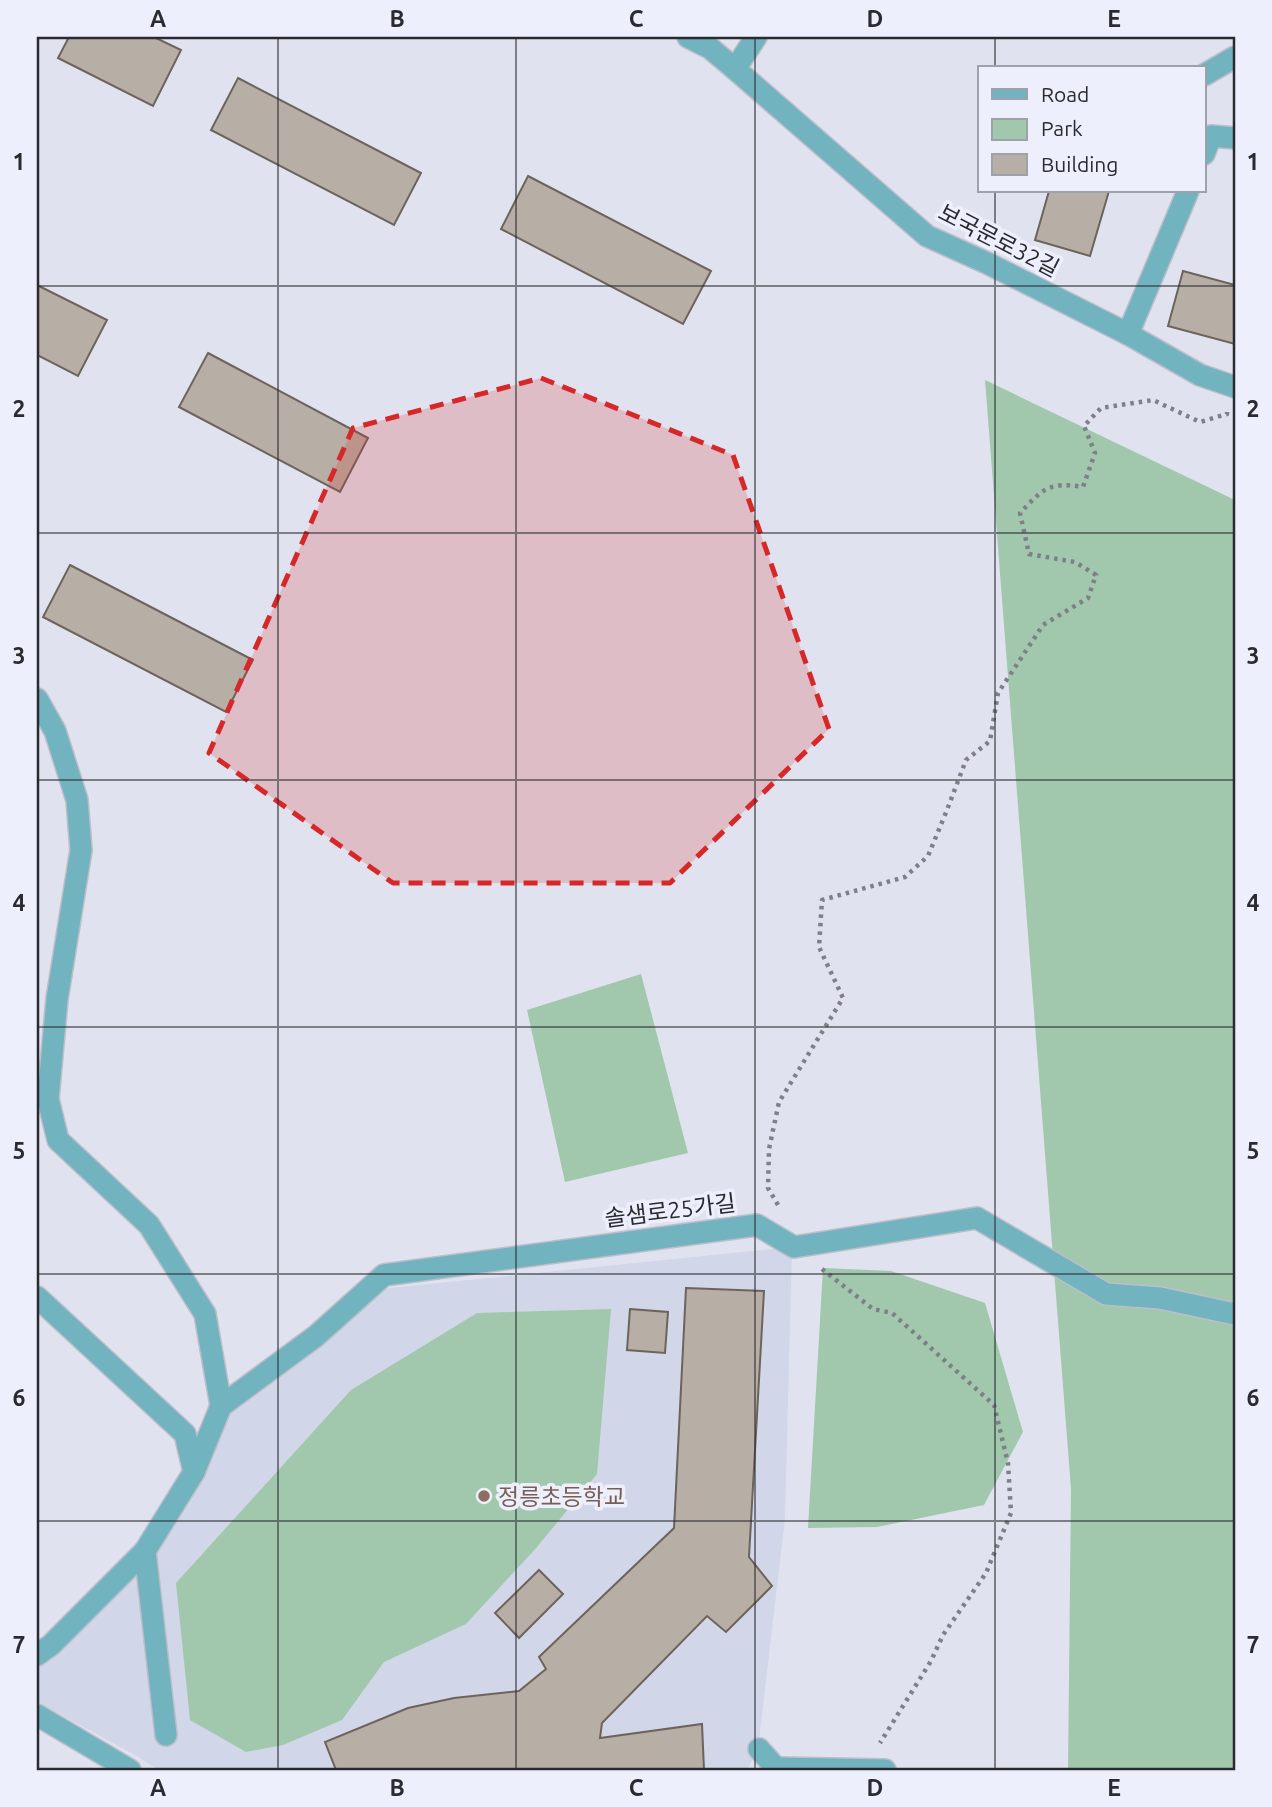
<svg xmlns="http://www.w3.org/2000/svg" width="1272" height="1807" font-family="Ubuntu,'Noto Sans KR',sans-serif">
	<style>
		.built { fill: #d2d6e9 }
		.green { fill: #a1c8ad }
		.building { fill: #b7aea5; stroke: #6c645c; stroke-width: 2 }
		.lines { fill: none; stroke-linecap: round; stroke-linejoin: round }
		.minor-casing { stroke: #bcbec9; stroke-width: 24 }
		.path { stroke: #7e7f88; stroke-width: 4.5; stroke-dasharray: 3.5 5; stroke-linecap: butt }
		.minor { stroke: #71b3be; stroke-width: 21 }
		.marked { fill: #d62828; fill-opacity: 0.2; stroke: #d62828; stroke-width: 5; stroke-dasharray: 14 9; stroke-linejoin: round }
		.grid { fill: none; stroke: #2a2b30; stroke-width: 2; stroke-opacity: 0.55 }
		.education-dot { fill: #8d6e63; stroke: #edf0fc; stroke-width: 2.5 }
		.labels { text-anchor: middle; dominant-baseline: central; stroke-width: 7; stroke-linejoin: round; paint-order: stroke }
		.street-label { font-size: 23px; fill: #2a2b30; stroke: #edf0fc }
		.education-label { font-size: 23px; fill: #785e54; stroke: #edf0fc; text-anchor: start }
		.neatline { fill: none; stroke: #2a2b30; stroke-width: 2.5 }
		.grid-label { font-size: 23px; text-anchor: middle; font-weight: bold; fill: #2a2b30 }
	</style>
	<rect width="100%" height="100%" fill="#e0e3ef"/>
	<path class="built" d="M792,1247l-7,272 -27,230 -11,21h-588l-26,-16 -96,-52v-36l118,-115 66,-145 159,-117z"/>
	<g class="green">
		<path d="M985,380l250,120v1270h-167l3,-281z"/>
		<path d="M641,974l47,179 -123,29 -38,-172z"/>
		<path d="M823,1268l68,3 94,32 38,129 -39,73 -107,22 -69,1z"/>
		<path d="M611,1309l-14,165 -60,73 -71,77 -82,38 -42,58 -59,25 -37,7 -56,-32 -14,-137 175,-193 126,-77z"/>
	</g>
	<g class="building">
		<path d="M69,37h85l27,13 -28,56 -95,-48z"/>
		<path d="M238,78l183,95 -27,52 -183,-95z"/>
		<path d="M528,176l183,95 -28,53 -182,-95z"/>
		<path d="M1049,191h60l-19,65 -55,-16z"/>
		<path d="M1183,271l52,14v59l-67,-18z"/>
		<path d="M37,285l70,35 -29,56 -41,-21z"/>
		<path d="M208,353l160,85 -28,54 -161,-85z"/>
		<path d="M70,565l183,95 -27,52 -183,-95z"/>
		<path d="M686,1288l78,3 -15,266 23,29 -46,46 -19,-16 -105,107 -2,15 102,-14 2,46h-368l-11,-28 83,-34 46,-10 65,-7 27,-22 -7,-12 135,-129z"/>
		<path d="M630,1309l38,3 -3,41 -38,-3z"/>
		<path d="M539,1570l24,24 -44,44 -24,-25z"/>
	</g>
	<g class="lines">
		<defs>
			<g id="minor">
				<path d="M688,37l22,11 25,21 192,167 60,27 141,71 72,41 35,12"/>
				<path d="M735,69l21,-32"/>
				<path d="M1204,75l31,-18"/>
				<path d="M1204,154l7,-18 24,2"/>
				<path d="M1128,334l60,-143"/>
				<path d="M37,699l18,32 22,69 4,50 -24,149 -9,100 10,41 91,85 56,89 16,92 95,-70 68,-61 373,-50 37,22 183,-29 129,76 54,4 75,16"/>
				<path d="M37,1297l148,137 9,38"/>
				<path d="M145,1551l21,184"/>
				<path d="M37,1655l14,-10 94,-94 49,-79 27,-66"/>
				<path d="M37,1715l93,55"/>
				<path d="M759,1749l17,19"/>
				<path d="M776,1768l109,2"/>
			</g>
		</defs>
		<use href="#minor" class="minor-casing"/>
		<g class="path">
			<path d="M778,1205l-10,-17 1,-39 10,-47 64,-104 -24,-51 3,-47 83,-23 23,-21 19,-46 19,-50 24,-19 8,-48 45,-68 45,-27 8,-23 -21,-13 -46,-8 -9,-41c22,-23 28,-32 63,-26l12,-34 -11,-27 17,-18 52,-8 47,22 27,-8v-2"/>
			<path d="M822,1269l51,40 19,4 102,92 14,58 3,50 -25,60 -43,62 -12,26 -51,82"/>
		</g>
		<use href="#minor" class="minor"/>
	</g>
	<path class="marked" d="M541,378l192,77 96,274 -159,154h-277l-184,-130 144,-325z"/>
	<path class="grid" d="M278,37v1733M516,37v1733M755,37v1733M995,37v31M995,191v1579M37,286h1198M37,533h1198M37,780h1198M37,1027h1198M37,1274h1198M37,1521h1198"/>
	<circle class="education-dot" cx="484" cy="1496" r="7"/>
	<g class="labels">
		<g class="street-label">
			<text transform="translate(999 240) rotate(27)">보국문로32길</text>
			<text transform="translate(670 1210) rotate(-7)">솔샘로25가길</text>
		</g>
		<g class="education-label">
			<text x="498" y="1496">정릉초등학교</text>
		</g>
	</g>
	<rect width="1272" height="1807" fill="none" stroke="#edf0fc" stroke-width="77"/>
	<rect x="978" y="66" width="228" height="126" fill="#edf0fc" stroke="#9fa1aa" stroke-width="2"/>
	<rect x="992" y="89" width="35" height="10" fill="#71b3be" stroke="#9fa1aa" stroke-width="2"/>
	<text x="1041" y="102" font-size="21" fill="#2a2b30">Road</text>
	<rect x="992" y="119" width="35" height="21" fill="#a1c8ad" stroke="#9fa1aa" stroke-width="2"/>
	<text x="1041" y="136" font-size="21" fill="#2a2b30">Park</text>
	<rect x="992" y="154" width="35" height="21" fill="#b7aea5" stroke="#9fa1aa" stroke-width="2"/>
	<text x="1041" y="172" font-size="21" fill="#2a2b30">Building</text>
	<rect x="38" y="38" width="1196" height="1731" class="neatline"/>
	<g class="grid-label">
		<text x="158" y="27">A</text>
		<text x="397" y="27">B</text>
		<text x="636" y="27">C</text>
		<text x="875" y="27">D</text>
		<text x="1114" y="27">E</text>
		<text x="19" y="170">1</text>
		<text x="1253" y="170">1</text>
		<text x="19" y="417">2</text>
		<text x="1253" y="417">2</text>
		<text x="19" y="664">3</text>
		<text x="1253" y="664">3</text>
		<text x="19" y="911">4</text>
		<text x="1253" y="911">4</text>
		<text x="19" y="1159">5</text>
		<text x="1253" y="1159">5</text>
		<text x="19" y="1406">6</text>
		<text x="1253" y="1406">6</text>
		<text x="19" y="1653">7</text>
		<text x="1253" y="1653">7</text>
		<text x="158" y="1796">A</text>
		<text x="397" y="1796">B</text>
		<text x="636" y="1796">C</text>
		<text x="875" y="1796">D</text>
		<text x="1114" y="1796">E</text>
	</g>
</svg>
